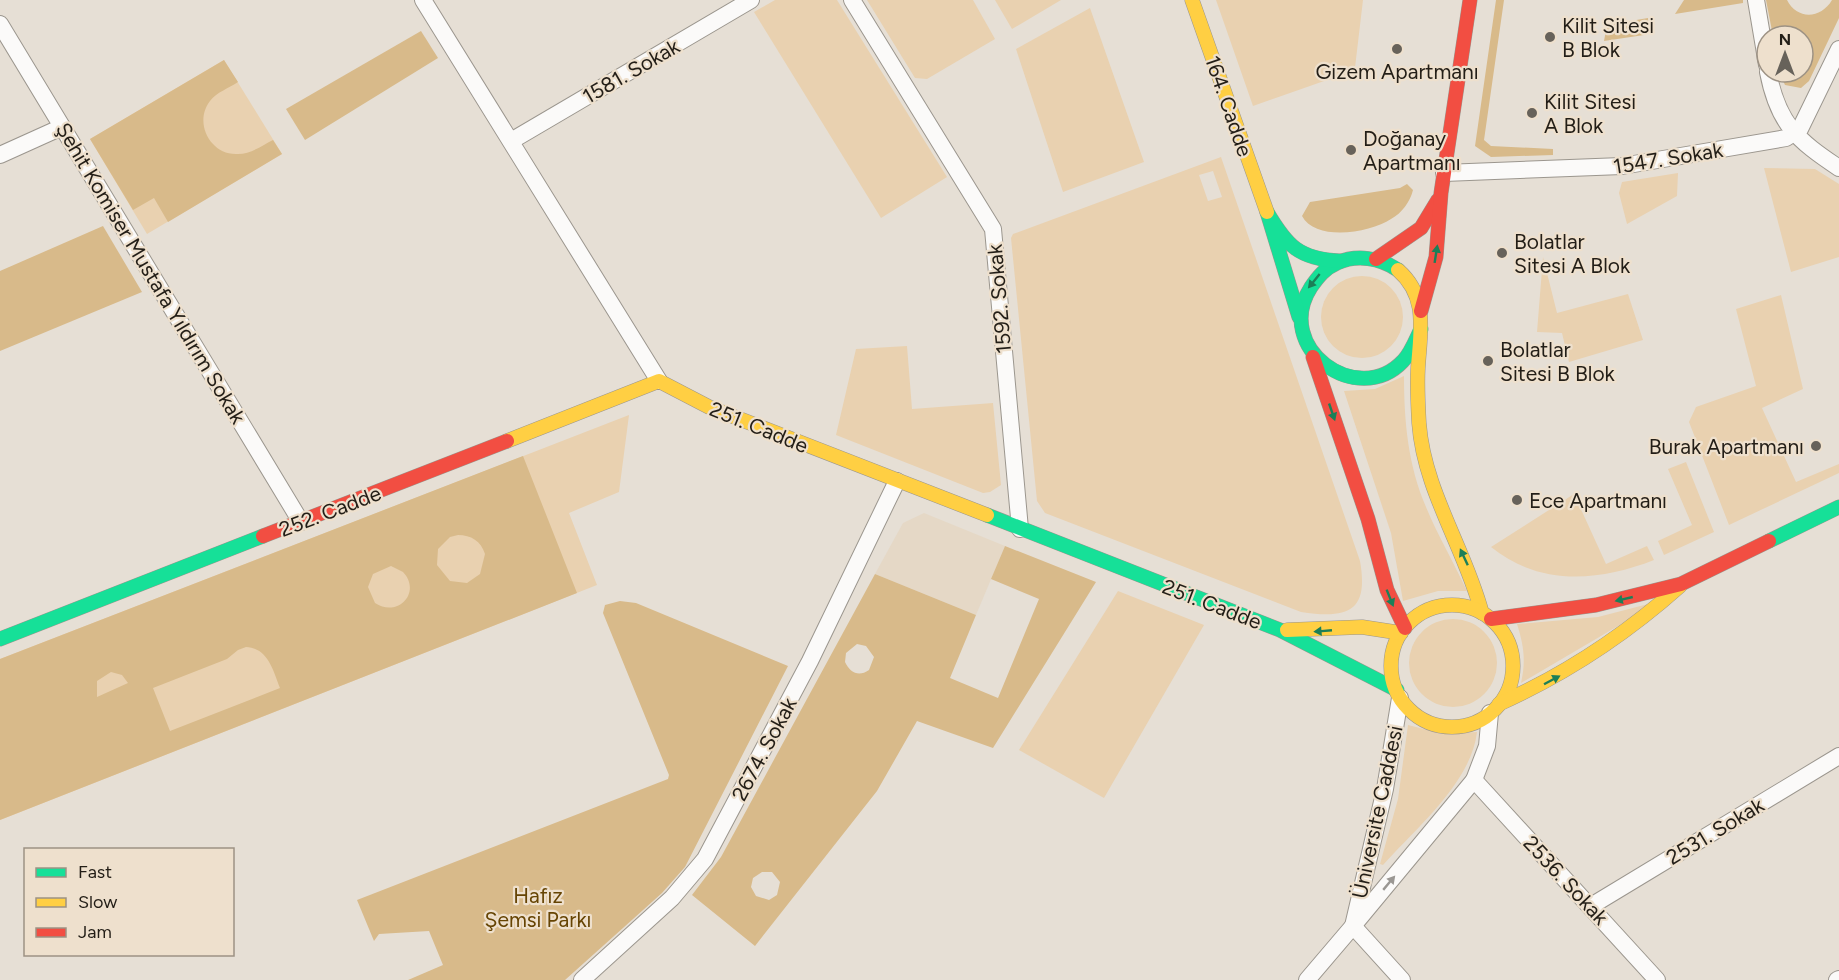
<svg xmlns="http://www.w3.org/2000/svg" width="1839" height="980" font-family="Figtree,sans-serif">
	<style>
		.built { fill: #e5d8c6 }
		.green { fill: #e9d1b0; fill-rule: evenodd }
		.forest { fill: #d8ba8a; fill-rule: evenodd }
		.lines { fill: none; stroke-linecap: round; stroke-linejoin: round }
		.street-casing { stroke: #9b968e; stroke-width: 18 }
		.fast-casing { stroke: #9b968e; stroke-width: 15 }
		.slow-casing { stroke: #9b968e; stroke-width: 15 }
		.jam-casing { stroke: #9b968e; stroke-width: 15 }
		.street { stroke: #fbfaf9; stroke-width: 16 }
		.fast { stroke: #16e098; stroke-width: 14 }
		.slow { stroke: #ffcf43; stroke-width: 14 }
		.jam { stroke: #f24e42; stroke-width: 14 }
		.oneway { fill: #1c7f58 }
		.oneway2 { fill: #9a9793 }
		.poi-dot { fill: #67625a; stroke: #eee0cd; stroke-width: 2 }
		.labels { text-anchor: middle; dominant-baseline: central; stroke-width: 4.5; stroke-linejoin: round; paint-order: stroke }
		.poi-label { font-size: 21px; fill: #231e17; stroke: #eee0cd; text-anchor: start }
		.street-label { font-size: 21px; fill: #231e17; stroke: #eee0cd }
		.park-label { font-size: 21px; fill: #664403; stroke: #eee0cd }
	</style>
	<rect width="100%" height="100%" fill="#e6dfd5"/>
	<path class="built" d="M924,513l81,33 -29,69 -101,-41 28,-51z"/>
	<g class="green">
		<path d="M775,0h62l110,177 -66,41 -127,-206z"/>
		<path d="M867,0h106l22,39 -68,40 -12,-1z"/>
		<path d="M995,0h66l-49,29z"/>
		<path d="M1216,0h147l-9,76 -27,4 -74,26z"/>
		<path d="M1090,8l54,154 -81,30 -47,-143z"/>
		<path d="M224,60l58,94 -135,80 -57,-95z"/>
		<path d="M1221,157l139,404c9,51 -12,58 -59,51l-256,-99 -8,-12 -26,-263 2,-4zM1213,171l9,26 -14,4 -9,-26z"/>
		<path d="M1764,168l51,1 24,15v73l-48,15z"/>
		<path d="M1678,173l-1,23 -50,28 -8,-31 3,-11z"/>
		<path d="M1543,257l14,56 71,-19 15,46 -74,22 -7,-29 -25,-1z"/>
		<circle cx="1362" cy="317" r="41"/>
		<path d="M1781,295l22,94 -41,19 34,74 43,-18v9l-110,52 -40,-103 7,-15 60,-21 -20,-77z"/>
		<path d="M907,346l5,63 81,-6 8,82 -11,7 -7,1 -147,-58 20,-86z"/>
		<path d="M1404,376c0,45 4,89 22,131 12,29 28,56 41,84h-29l-35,10 -12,-68 -47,-142 31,-2z"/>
		<path d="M629,415l-10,77 -50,21 28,72 -597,235v-161z"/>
		<path d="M1686,462l28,70 -50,23 -6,-14 34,-16 -24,-56z"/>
		<path d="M1574,494l32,70 41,-18 7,14c-56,22 -115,26 -163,-13z"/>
		<path d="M1118,591l86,34 -100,173 -85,-48z"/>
		<path d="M1652,603v3l-131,77c5,-22 3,-37 -4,-59l81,-7z"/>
		<circle cx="1453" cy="663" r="44"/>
		<path d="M1408,725l36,9 33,-2c-6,51 -61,96 -94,133l-3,-1 18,-65z"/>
	</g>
	<g class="forest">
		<path d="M1496,0h8l-20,140 7,6 62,3v6l-62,2 -16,-11z"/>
		<path d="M1684,0h59v3l-68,11z"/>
		<path d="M1766,0h21c10,20 34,19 45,0h7v18l-30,63 -8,7 -16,-3 -6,-13h24v-36h-30z"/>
		<path d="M1648,18l1,13 -5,4 -40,6 3,-16z"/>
		<path d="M421,31l17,27 -133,82 -19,-31z"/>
		<path d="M224,60l14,22c-9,6 -21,10 -28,19 -17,22 1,55 28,53 13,0 25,-9 35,-14l9,14 -114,68 -14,-24 -21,12 -43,-71z"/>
		<path d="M1407,184l6,6c-3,12 -11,23 -22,29 -21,14 -75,23 -89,-3l8,-14 90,-14z"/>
		<path d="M103,226l39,66 -142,59v-80z"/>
		<path d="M523,456l54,137 -577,227v-161zM458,535c13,0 23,6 27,19l-5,20 -13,9 -17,-2 -13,-16 1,-16 12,-12zM391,566l12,6c19,20 -5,46 -28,31l-7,-16 5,-13zM246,647c22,1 27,23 34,41l-110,43 -17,-43 74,-29 11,-9zM111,672l11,3 6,8 -31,14v-16z"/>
		<path d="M1005,546l91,36 -103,166 -76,-27 -40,70 -122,155 -63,-51 29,-38 154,-283 101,41 -26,63 48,20 41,-99 -48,-20zM857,644l9,2 8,11 -5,13c-10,7 -19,3 -24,-8l1,-9zM762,872h10l8,10 -3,13 -8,5 -13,-4 -5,-9 2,-9z"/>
		<path d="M620,601l16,2 152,63 -103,201 -23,26 -97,87h-157l35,-15 -14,-34 -50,3 -5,7 -17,-41 311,-121 1,-4 -66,-162 2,-8z"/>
	</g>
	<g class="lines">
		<defs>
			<g id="street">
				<path d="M423,0l236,381"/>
				<path d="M852,0l141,229 27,300"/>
				<path d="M1756,0l11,65"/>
				<path d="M0,24l301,498"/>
				<path d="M1768,72c10,52 29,68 71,96"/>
				<path d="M511,141l240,-141"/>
				<path d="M0,155l62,-28"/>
				<path d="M1444,173l178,-7 164,-28 14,-9 39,-80"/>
				<path d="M1400,698l-15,91 -32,137 121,-146 13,-34 3,-33"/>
				<path d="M1474,780l183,200"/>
				<path d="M1591,906l248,-150"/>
				<path d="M582,980l90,-82 33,-39 105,-198 87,-180"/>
				<path d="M1307,980l46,-54 49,54"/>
				<path d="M1837,980l2,-1"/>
			</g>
			<g id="fast">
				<path d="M1398,270c-18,-12 -41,-16 -61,-7 -12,5 -19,14 -26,24 -39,61 47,122 92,74 8,-8 13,-22 18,-32"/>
				<path d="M1299,317l-32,-105c20,34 32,47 73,49"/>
				<path d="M987,515l293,115 117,60"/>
				<path d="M1769,541l70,-34"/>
				<path d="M0,639l263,-103"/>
			</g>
			<g id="slow">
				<path d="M1192,0l75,212"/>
				<path d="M1398,270c31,27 22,62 20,98 -1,18 0,37 1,55 5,68 46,125 63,190"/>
				<path d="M507,441l152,-60 50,26 278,108"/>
				<circle cx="1452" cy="666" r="61"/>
				<path d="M1287,630l75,-3 39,6"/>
				<path d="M1499,704c67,-30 126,-69 181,-118"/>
			</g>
			<g id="jam">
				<path d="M1376,259l45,-31 17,-28"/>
				<path d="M1421,311l15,-54 5,-64 29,-193"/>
				<path d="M1313,357l55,162 19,71 18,38"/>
				<path d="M263,536l244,-95"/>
				<path d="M1491,619l105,-14 85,-21 88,-43"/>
			</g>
		</defs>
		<use href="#street" class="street-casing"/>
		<use href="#fast" class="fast-casing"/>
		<use href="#slow" class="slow-casing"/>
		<use href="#jam" class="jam-casing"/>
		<use href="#street" class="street"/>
		<use href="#fast" class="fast"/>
		<use href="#slow" class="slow"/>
		<use href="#jam" class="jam"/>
	</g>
	<defs><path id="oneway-solid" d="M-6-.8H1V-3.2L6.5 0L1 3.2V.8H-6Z" transform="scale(1.5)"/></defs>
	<g class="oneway">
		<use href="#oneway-solid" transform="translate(1436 254) rotate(-81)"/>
		<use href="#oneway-solid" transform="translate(1314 281) rotate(129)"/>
		<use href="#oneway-solid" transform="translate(1332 412) rotate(71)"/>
		<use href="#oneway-solid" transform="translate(1464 557) rotate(-115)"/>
		<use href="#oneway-solid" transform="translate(1390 598) rotate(68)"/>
		<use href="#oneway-solid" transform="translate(1624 599) rotate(167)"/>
		<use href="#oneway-solid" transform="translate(1323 631) rotate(175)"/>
		<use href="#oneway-solid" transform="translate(1552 680) rotate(-28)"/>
	</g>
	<use class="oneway2" href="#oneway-solid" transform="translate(1389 883) rotate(-50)"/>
	<g class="poi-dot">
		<circle cx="1550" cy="37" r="6"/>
		<circle cx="1397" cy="49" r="6"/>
		<circle cx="1532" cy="113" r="6"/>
		<circle cx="1351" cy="150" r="6"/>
		<circle cx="1502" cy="253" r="6"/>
		<circle cx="1488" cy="361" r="6"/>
		<circle cx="1816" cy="446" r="6"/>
		<circle cx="1517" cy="500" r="6"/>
	</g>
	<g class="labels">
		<g class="poi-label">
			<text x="1562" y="25">Kilit Sitesi<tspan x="1562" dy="24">B Blok</tspan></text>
			<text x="1397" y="71" text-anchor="middle">Gizem Apartmanı</text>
			<text x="1544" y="101">Kilit Sitesi<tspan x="1544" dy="24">A Blok</tspan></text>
			<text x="1363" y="138">Doğanay<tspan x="1363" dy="24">Apartmanı</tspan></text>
			<text x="1514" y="241">Bolatlar<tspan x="1514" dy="24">Sitesi A Blok</tspan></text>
			<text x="1500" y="349">Bolatlar<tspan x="1500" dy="24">Sitesi B Blok</tspan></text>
			<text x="1804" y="446" text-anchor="end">Burak Apartmanı</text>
			<text x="1529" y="500">Ece Apartmanı</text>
		</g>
		<g class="street-label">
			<text transform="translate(631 71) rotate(-30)">1581. Sokak</text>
			<text transform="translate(1229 106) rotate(71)">164. Cadde</text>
			<text transform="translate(1668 158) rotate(-9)">1547. Sokak</text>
			<text transform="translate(151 273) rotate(59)">Şehit Komiser Mustafa Yıldırım Sokak</text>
			<text transform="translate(999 299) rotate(-95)">1592. Sokak</text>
			<text transform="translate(759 427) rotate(22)">251. Cadde</text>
			<text transform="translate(330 511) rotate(-21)">252. Cadde</text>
			<text transform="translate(1212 604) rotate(21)">251. Cadde</text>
			<text transform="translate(764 749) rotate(-62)">2674. Sokak</text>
			<text transform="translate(1377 812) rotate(-78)">Üniversite Caddesi</text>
			<text transform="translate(1715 831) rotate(-31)">2531. Sokak</text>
			<text transform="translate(1566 880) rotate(47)">2536. Sokak</text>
		</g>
		<g class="park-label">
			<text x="538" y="895">Hafız<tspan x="538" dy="24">Şemsi Parkı</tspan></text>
		</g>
	</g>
	<rect x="24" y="848" width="210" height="108" fill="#eee0cd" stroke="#9d9284" stroke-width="1.5"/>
	<rect x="36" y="868" width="30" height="9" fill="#16e098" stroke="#9d9284" stroke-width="1.5"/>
	<text x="78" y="878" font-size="18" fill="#231e17">Fast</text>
	<rect x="36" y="898" width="30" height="9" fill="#ffcf43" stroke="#9d9284" stroke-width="1.5"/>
	<text x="78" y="908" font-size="18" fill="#231e17">Slow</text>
	<rect x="36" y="928" width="30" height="9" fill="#f24e42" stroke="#9d9284" stroke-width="1.5"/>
	<text x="78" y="938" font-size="18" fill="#231e17">Jam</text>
	<g transform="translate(1785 54)"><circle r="28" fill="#eee0cd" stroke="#9d9284" stroke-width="1.5"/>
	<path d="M0-4.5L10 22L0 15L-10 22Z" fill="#67625a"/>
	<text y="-9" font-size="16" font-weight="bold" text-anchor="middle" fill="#231e17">N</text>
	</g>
</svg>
